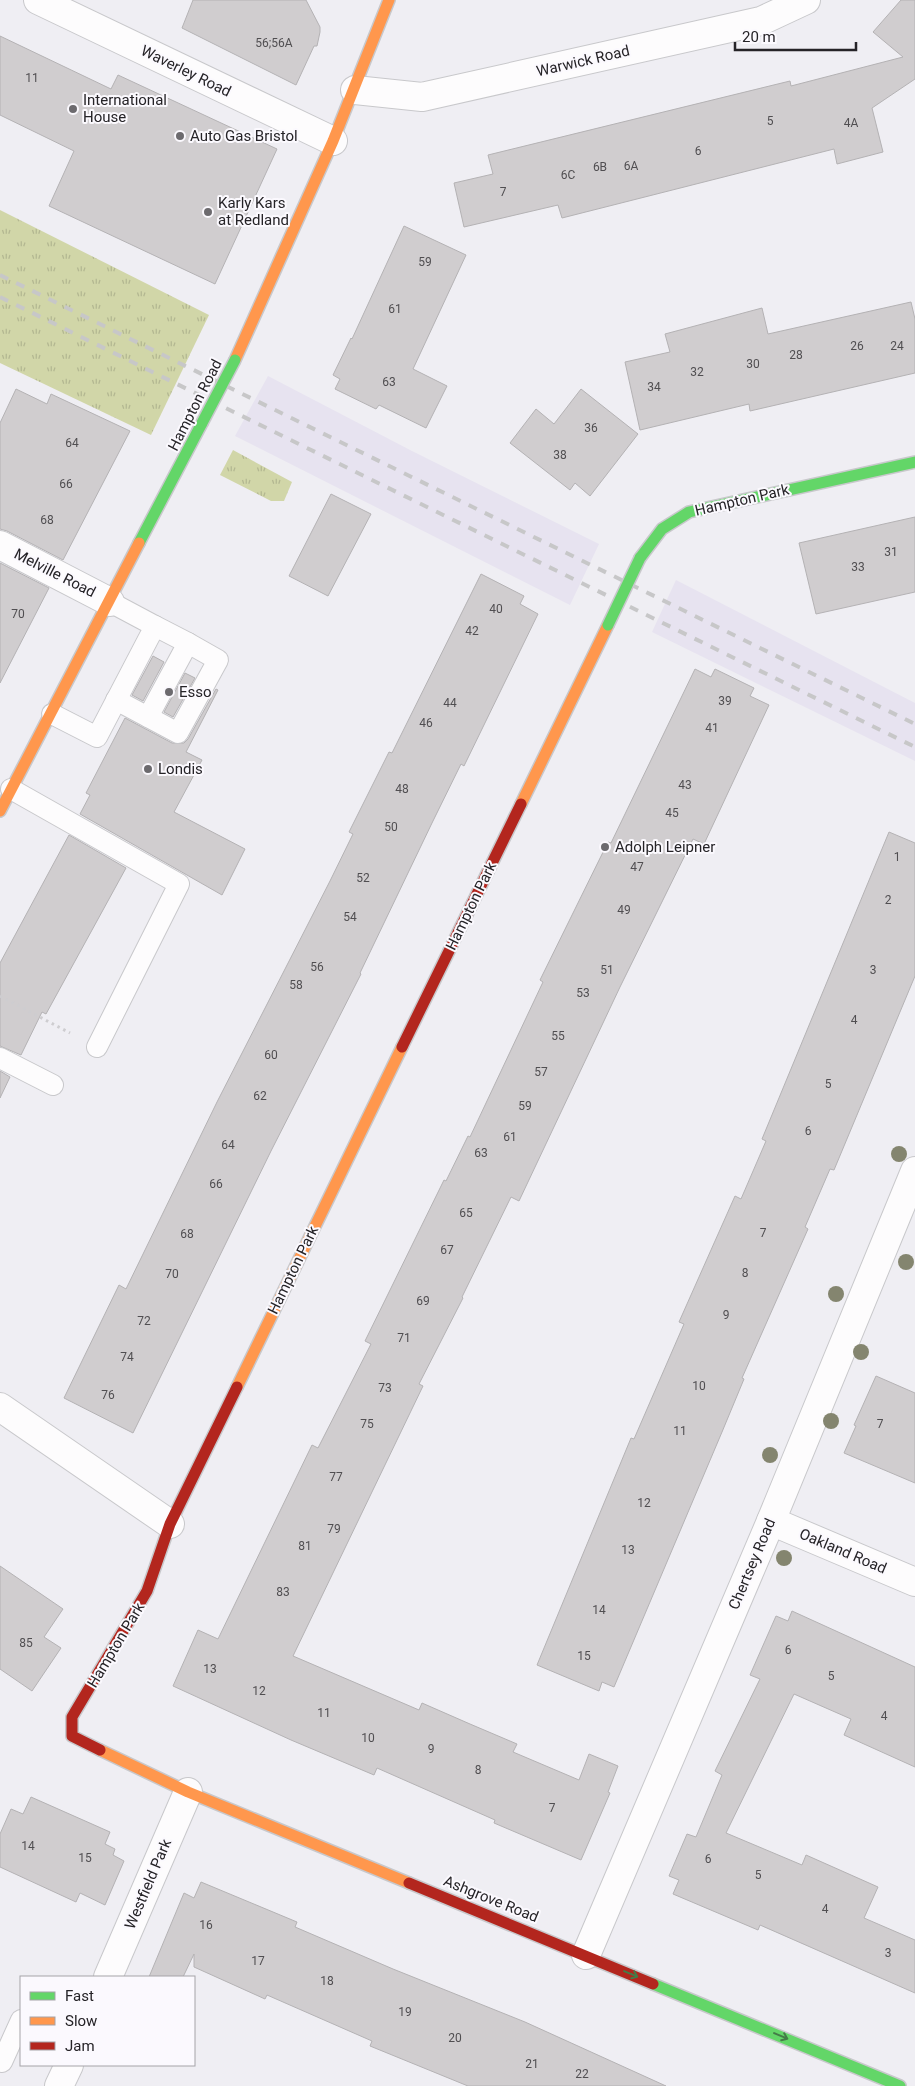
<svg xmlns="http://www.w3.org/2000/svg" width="915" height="2086" font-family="Roboto,sans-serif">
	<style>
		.built { fill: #e7e3f0 }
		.grass { fill: url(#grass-tufts) }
		.building { fill: #d0cdcf; stroke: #b4b2b4 }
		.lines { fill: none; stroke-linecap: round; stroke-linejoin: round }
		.lane-casing { stroke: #c8c8cb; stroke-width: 22 }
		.street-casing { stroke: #c8c8cb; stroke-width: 30 }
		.fast-casing { stroke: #c8c8cb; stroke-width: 14 }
		.slow-casing { stroke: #c8c8cb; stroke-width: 14 }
		.jam-casing { stroke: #c8c8cb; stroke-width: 14 }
		.path { stroke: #cecdd0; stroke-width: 3; stroke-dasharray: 2.5 4; stroke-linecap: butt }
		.lane { stroke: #fdfcfd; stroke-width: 20 }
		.street { stroke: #fdfcfd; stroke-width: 28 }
		.fast { stroke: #63d668; stroke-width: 11 }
		.slow { stroke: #ff974d; stroke-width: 11 }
		.jam { stroke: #b3261e; stroke-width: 11 }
		.rail { stroke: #c7c7c8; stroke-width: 4; stroke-dasharray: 9 9; stroke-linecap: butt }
		.fast-bridge-casing { stroke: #c8c8cb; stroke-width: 14; stroke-linecap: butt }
		.fast-bridge { stroke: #63d668; stroke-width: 11 }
		.tree { fill: #84856f }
		.oneway { stroke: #447c48 }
		.poi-dot { fill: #6c6a6e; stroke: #fbf9fe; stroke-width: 2 }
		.labels { text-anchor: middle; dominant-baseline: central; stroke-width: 4; stroke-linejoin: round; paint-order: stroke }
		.number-label { font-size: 12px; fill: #504e51 }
		.street-label { font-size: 15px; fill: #252327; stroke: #fbf9fe }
		.poi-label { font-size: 15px; fill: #252327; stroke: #fbf9fe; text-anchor: start }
	</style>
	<defs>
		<pattern id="grass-tufts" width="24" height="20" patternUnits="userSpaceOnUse" patternTransform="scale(1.25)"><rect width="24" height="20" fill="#d1d6a8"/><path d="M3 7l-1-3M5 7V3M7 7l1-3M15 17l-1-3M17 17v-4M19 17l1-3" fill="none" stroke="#b3b791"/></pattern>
	</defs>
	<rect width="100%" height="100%" fill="#efeef3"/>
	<g class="built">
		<path d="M268,376l144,75 187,93 -29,61 -335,-169z"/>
		<path d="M676,580l239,123v58l-263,-129z"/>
	</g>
	<g class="grass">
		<path d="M0,210l209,105 -58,120 -151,-72z"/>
		<path d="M233,450l59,32 -8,19h-13l-51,-26z"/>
	</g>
	<g class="building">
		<path d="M193,0h113l14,27v5l-3,14h-3l-18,39 -114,-57z"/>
		<path d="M901,0h14v79l-43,29 11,44 -46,12 -3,-15 -272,69 -4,-13 -94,22 -10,-44 39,-9 -5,-19 302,-74 1,5 112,-29 -30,-25z"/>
		<path d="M0,36l111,53 7,-14 159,74 -62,135 -166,-78 25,-55 -74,-36z"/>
		<path d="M404,226l62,29 -53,114 34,17 -21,42 -47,-23 -3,4 -41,-20 5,-10 -7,-4 18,-37 1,1z"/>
		<path d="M911,302l4,17v54l-165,38 -1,-7 -109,26 -15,-68 45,-10 -5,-18 97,-26 6,26z"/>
		<path d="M16,389l31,15 4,-10 79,37 -67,129 -56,-29 -7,-2v-106z"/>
		<path d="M581,389l57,45 -48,62 -15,-13 -5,7 -60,-47 26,-34 18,15z"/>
		<path d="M331,494l40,20 -43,82 -39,-20z"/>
		<path d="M915,517v75l-99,22 -17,-71z"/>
		<path d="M0,563l49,25 -49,95z"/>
		<path d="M481,574l43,22 -4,8 18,10 -74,152 -3,-2 -29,59 -72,150 1,1 -90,177 -138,282 -69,-35 55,-113 7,4 91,-187 113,-221 23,-47 -4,-2 40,-80 3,1z"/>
		<path d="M153,656l11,6 -21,39 -11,-6z"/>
		<path d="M695,669l16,8 4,-8 39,19 -4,8 19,9 -65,139 -11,-5 -73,148 -101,214 -8,-4 -49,100 1,1 -44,86 4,2 -130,270 126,54 3,-7 48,21 47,20 -4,8 66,28 10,-26 29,12 -10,26 2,1 -29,67 -87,-37 1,-3 -118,-52 -3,7 -83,-35 -118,-54 25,-56 20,9 94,-194 6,3 53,-104 -6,-3 79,-161 2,1 22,-45 2,1 73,-155 -3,-2 68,-138 3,1z"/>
		<path d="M185,673l10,5 -22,39 -9,-5z"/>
		<path d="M216,689l2,1 -32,62 16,8 -28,52 71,37 -23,46 -142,-81 10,-19 -4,-2 39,-75 47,25h12l4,-4z"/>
		<path d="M889,832l26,11v133l-81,194 -4,-1 -25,58 3,2 -66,149 2,1 -22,53 -108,255 -12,-5 -3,9 -62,-26 94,-227 3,1 50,-115 -5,-2 56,-126 6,3 25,-58 -4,-2z"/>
		<path d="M69,835l57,33 -80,146 -4,-2 -21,43 -21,-9v-83z"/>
		<path d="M0,1071l10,6 -10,21z"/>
		<path d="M876,1376l39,17v90l-71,-30 12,-27 -2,-1z"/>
		<path d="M0,1566l63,43 -19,28 17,11 -29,43 -32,-22z"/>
		<path d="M792,1611l123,56v100l-71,-32 7,-16 -57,-25 -68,139 76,32 4,-10 72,32 -14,31 51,22v53l-155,-68 -2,5 -85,-36 6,-14 -10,-4 18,-42 9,3 26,-62 -7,-4 45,-92 -10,-4 26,-59 12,5z"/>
		<path d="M31,1797l79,35 -5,12 10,5 -2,6 11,6 -19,44 -25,-12 -4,9 -76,-35v-33l11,-25 12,5z"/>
		<path d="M201,1882l96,40 -2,5 98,42 132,53 141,64h-198l-98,-40 2,-5 -105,-46 -2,4 -71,-32v-13l-11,23h-34l35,-84 10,5z"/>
	</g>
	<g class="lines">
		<defs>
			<g id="lane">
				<path d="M116,700l32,17 40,-74 -33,-17"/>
				<path d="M52,714l45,23 58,-111 -45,-24"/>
				<path d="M148,717l30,16 40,-73 -30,-17"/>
				<path d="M11,789l168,95 -82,163"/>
				<path d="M0,1058l53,27"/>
				<path d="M2,2062l19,-42"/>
			</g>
			<g id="street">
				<path d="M38,0l295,141"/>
				<path d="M355,90l67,7 339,-76 45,-21"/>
				<path d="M0,545l110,57"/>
				<path d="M0,1407l170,117"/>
				<path d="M771,1521l144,61"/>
				<path d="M586,1955l185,-434 144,-350"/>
				<path d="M108,1977l80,-185"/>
				<path d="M59,2086l10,-21"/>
			</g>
			<g id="fast">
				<path d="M139,543l63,-120"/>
				<path d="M640,558l22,-29 27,-17 226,-50"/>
				<path d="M653,1984l247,102"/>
			</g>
			<g id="slow">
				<path d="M235,360l98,-219 56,-141"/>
				<path d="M521,804l87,-179"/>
				<path d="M0,811l139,-268"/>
				<path d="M237,1387l165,-340"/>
				<path d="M100,1750l88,42 221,91"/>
			</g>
			<g id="jam">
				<path d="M402,1047l119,-243"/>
				<path d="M100,1750l-28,-14v-19l75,-126 23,-67 67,-137"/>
				<path d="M409,1883l244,101"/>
			</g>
		</defs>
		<use href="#lane" class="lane-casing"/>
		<use href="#street" class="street-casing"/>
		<use href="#fast" class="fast-casing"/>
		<use href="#slow" class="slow-casing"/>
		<use href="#jam" class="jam-casing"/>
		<path class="path" d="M0,996l70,37"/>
		<use href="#lane" class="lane"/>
		<use href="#street" class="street"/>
		<use href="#fast" class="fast"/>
		<use href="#slow" class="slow"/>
		<use href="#jam" class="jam"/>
		<g class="rail">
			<path d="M0,275l915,449"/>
			<path d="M0,297l915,450"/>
		</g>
		<defs>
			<g id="fast-bridge">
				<path d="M202,423l33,-63"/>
				<path d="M608,625l32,-67"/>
			</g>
		</defs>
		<use href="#fast-bridge" class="fast-bridge-casing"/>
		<use href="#fast-bridge" class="fast-bridge"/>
	</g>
	<g class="tree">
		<circle cx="899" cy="1154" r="8"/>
		<circle cx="906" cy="1262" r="8"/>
		<circle cx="836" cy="1294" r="8"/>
		<circle cx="861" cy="1352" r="8"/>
		<circle cx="831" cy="1421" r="8"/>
		<circle cx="770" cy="1455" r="8"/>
		<circle cx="784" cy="1558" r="8"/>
	</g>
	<defs><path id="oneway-shaft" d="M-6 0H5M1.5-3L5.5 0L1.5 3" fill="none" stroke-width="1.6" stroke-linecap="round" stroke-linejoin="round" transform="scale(1.25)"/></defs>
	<g class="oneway">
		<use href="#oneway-shaft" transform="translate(631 1974) rotate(23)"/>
		<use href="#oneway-shaft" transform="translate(781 2036) rotate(23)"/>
	</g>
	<g class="poi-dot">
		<circle cx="73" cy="109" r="5"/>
		<circle cx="180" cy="136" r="5"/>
		<circle cx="208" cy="212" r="5"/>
		<circle cx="169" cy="692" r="5"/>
		<circle cx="148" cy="769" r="5"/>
		<circle cx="605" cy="847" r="5"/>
	</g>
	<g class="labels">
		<g class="number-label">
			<text x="274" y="43">56;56A</text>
			<text x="32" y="78">11</text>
			<text x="770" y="121">5</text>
			<text x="851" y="123">4A</text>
			<text x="698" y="151">6</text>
			<text x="631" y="166">6A</text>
			<text x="600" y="167">6B</text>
			<text x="568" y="175">6C</text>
			<text x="503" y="192">7</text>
			<text x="425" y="262">59</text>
			<text x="395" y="309">61</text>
			<text x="857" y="346">26</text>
			<text x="897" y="346">24</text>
			<text x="796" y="355">28</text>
			<text x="753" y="364">30</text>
			<text x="697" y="372">32</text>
			<text x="389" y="382">63</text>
			<text x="654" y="387">34</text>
			<text x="591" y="428">36</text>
			<text x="72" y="443">64</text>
			<text x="560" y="455">38</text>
			<text x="66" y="484">66</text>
			<text x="47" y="520">68</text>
			<text x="891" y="552">31</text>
			<text x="858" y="567">33</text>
			<text x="496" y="609">40</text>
			<text x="18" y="614">70</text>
			<text x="472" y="631">42</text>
			<text x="725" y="701">39</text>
			<text x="450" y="703">44</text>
			<text x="426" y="723">46</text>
			<text x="712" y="728">41</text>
			<text x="685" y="785">43</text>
			<text x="402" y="789">48</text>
			<text x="672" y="813">45</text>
			<text x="391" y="827">50</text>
			<text x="897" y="857">1</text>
			<text x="637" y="867">47</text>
			<text x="363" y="878">52</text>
			<text x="888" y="900">2</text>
			<text x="624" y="910">49</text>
			<text x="350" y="917">54</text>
			<text x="317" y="967">56</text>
			<text x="607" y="970">51</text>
			<text x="873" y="970">3</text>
			<text x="296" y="985">58</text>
			<text x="583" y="993">53</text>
			<text x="854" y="1020">4</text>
			<text x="558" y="1036">55</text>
			<text x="271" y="1055">60</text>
			<text x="541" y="1072">57</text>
			<text x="828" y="1084">5</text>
			<text x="260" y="1096">62</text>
			<text x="525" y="1106">59</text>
			<text x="808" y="1131">6</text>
			<text x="510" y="1137">61</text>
			<text x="228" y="1145">64</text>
			<text x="481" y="1153">63</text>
			<text x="216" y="1184">66</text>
			<text x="466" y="1213">65</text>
			<text x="763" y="1233">7</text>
			<text x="187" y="1234">68</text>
			<text x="447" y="1250">67</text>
			<text x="745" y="1273">8</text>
			<text x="172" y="1274">70</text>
			<text x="423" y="1301">69</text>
			<text x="726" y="1315">9</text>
			<text x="144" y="1321">72</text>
			<text x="404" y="1338">71</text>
			<text x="127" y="1357">74</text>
			<text x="699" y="1386">10</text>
			<text x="385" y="1388">73</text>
			<text x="108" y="1395">76</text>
			<text x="367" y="1424">75</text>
			<text x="880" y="1424">7</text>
			<text x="680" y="1431">11</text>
			<text x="336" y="1477">77</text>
			<text x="644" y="1503">12</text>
			<text x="334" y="1529">79</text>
			<text x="305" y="1546">81</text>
			<text x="628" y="1550">13</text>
			<text x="283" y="1592">83</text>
			<text x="599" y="1610">14</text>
			<text x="26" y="1643">85</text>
			<text x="788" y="1650">6</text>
			<text x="584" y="1656">15</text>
			<text x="210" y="1669">13</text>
			<text x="831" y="1676">5</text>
			<text x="259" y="1691">12</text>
			<text x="324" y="1713">11</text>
			<text x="884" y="1716">4</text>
			<text x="368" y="1738">10</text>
			<text x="431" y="1749">9</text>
			<text x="478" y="1770">8</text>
			<text x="552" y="1808">7</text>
			<text x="28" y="1846">14</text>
			<text x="85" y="1858">15</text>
			<text x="708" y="1859">6</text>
			<text x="758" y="1875">5</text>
			<text x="825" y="1909">4</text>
			<text x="206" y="1925">16</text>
			<text x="888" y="1953">3</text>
			<text x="258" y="1961">17</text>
			<text x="327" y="1981">18</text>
			<text x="405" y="2012">19</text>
			<text x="455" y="2038">20</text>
			<text x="532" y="2064">21</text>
			<text x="582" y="2074">22</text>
		</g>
		<g class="street-label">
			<text transform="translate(583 61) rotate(-13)">Warwick Road</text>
			<text transform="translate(186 71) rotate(26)">Waverley Road</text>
			<text transform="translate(195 405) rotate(-63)">Hampton Road</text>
			<text transform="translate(742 500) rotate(-13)">Hampton Park</text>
			<text transform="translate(55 573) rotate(27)">Melville Road</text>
			<text transform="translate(471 906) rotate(-64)">Hampton Park</text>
			<text transform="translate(293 1270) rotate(-64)">Hampton Park</text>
			<text transform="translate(843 1551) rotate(23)">Oakland Road</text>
			<text transform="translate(752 1564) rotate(-67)">Chertsey Road</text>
			<text transform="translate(116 1645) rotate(-59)">Hampton Park</text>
			<text transform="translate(148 1884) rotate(-67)">Westfield Park</text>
			<text transform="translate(491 1899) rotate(22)">Ashgrove Road</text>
		</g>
		<g class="poi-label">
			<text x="83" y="100">International<tspan x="83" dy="17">House</tspan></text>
			<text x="190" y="136">Auto Gas Bristol</text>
			<text x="218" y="203">Karly Kars<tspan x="218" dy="17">at Redland</tspan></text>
			<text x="179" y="692">Esso</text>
			<text x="158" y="769">Londis</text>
			<text x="615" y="847">Adolph Leipner</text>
		</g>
	</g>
	<rect x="20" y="1976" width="175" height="90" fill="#fbf9fe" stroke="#a5a3a8"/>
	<rect x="30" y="1992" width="25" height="8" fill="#63d668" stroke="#a5a3a8"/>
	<text x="65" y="2001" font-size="15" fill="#252327">Fast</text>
	<rect x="30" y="2017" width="25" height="8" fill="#ff974d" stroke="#a5a3a8"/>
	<text x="65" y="2026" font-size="15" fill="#252327">Slow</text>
	<rect x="30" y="2042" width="25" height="8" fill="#b3261e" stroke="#a5a3a8"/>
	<text x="65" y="2051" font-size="15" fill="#252327">Jam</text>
	<path d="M735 42v8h121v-8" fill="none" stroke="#252327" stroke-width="2.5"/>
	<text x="742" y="42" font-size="15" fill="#252327" stroke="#fbf9fe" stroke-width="4" paint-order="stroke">20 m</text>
</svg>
